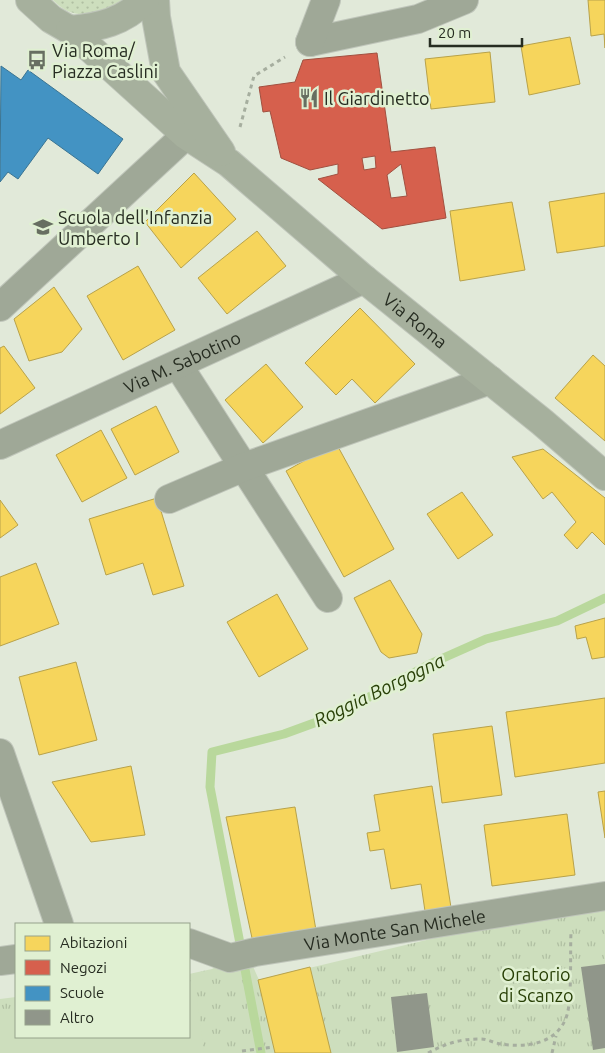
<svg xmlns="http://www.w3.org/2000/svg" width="605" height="1053" font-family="Ubuntu,sans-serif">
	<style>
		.grass { fill: url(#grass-dots) }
		.park { fill: url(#park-tufts) }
		.pitch { fill: #cddebd }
		.homes { fill: #f6d55c; stroke: #b8a24a }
		.shops { fill: #d6604d; stroke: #a15040; fill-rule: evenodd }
		.schools { fill: #4393c3; stroke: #3a7492 }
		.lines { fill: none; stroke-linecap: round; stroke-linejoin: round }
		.stream { stroke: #b9d89c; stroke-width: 9 }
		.building { fill: #90968a }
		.street-casing { stroke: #bfc5ba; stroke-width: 30 }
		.secondary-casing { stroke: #bfc5ba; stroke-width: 30 }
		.path { stroke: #a6ae9f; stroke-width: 3; stroke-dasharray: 4 4; stroke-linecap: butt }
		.street { stroke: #9fa897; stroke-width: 28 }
		.secondary { stroke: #a6b09d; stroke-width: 28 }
		.labels { text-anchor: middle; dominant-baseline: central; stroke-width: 5; stroke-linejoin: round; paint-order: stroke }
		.poi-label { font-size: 18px; fill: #262c21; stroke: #e0f0d2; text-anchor: start }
		.street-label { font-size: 18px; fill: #262c21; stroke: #e0f0d2 }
		.park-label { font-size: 18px; fill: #273f05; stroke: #e0f0d2 }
		.water-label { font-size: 19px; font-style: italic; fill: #294108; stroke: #e0f0d2 }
	</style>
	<defs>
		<pattern id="grass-dots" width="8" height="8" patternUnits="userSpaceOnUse" patternTransform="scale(1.25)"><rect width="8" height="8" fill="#cddebd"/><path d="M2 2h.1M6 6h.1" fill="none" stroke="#b0bfa2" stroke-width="1.8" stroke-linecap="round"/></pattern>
		<pattern id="park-tufts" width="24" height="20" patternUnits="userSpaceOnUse" patternTransform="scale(1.25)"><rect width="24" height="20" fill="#cddebd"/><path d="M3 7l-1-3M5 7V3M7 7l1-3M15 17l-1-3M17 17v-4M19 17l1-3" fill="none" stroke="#b0bfa2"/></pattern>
	</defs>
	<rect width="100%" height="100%" fill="#e1e9d9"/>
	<path class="grass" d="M53,0h72c-5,5 -11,6 -18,9 -21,7 -37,9 -54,-9z"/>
	<path class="park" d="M605,902v151h-605v-54l16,-2v40h173v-63l23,-5 18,-11 17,-5 12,27 284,-68z"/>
	<path class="pitch" d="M195,984l9,69h-204v-43l16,-2v29h173v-52z"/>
	<g class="homes">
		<path d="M588,0h17v48l-1,-14 -13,2z"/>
		<path d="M570,37l10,47 -51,11 -8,-49z"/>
		<path d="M490,52l5,50 -64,7 -6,-50z"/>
		<path d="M194,173l42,46 -55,49 -36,-46z"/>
		<path d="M605,193v53l-48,7 -8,-51z"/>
		<path d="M512,202l13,68 -65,11 -10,-70z"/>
		<path d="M257,231l29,35 -59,48 -29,-36z"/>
		<path d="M138,266l37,64 -52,30 -36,-64z"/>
		<path d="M54,287l28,42 -20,23 -33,9 -15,-42z"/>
		<path d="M360,308l55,56 -40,39 -23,-24 -16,16 -31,-32z"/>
		<path d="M4,346l31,42 -35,26v-66z"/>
		<path d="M593,355l12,11v75l-50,-43z"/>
		<path d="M266,364l37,43 -40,36 -38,-43z"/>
		<path d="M156,406l23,46 -44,23 -24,-46z"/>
		<path d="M101,430l26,48 -45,24 -26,-47z"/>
		<path d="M336,443l58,106 -50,28 -58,-106z"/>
		<path d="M543,449l62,49v47l-13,-13 -15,17 -13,-14 12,-13 -24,-30 -9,7 -31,-42z"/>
		<path d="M462,492l31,43 -35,24 -31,-45z"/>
		<path d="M157,498l27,88 -31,9 -10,-32 -37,12 -17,-56z"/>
		<path d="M0,500l18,25 -18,13z"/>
		<path d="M36,563l23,61 -59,22v-69z"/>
		<path d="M390,580l32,54 -5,19 -28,5 -8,-6 -27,-54z"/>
		<path d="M277,594l31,55 -49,28 -32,-55z"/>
		<path d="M605,618v39l-13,2 -6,-22 -9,2 -2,-13z"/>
		<path d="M76,662l21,78 -58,15 -20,-78z"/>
		<path d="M605,698v65l-90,14 -9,-65z"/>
		<path d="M492,726l10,69 -60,8 -9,-69z"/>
		<path d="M131,766l14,69 -54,7 -39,-60z"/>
		<path d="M432,786l20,128 -26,4 -5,-34 -30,5 -7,-40 -14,2 -3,-18 13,-2 -6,-36z"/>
		<path d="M605,791v47l-7,-46z"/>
		<path d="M295,807l23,135 -63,10 -29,-135z"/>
		<path d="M567,814l8,61 -83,11 -8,-61z"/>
		<path d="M310,967l21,86h-56l-17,-73z"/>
	</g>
	<path class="shops" d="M377,53l14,99 44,-5 11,71 -64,11 -64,-50 20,-5v-10l-28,6 -29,-12 -11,-47 -7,1 -4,-25 36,-5 8,-22zM375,156l1,12 -12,2 -2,-12zM401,164l6,32 -16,2 -4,-23z"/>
	<path class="schools" d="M1,66l20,14 7,-10 95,69 -25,35 -50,-36 -30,41 -10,-7 -8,10z"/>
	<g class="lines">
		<path class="stream" d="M261,1053l-51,-266 2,-35 72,-18 52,-19 96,-52 54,-24 71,-18 48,-23"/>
	</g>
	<g class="building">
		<path d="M605,964v84l-12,2 -12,-83z"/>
		<path d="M427,993l7,54 -37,5 -6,-55z"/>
	</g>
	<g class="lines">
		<defs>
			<g id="street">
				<path d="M310,42l108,-23 46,-19"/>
				<path d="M310,42l16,-42"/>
				<path d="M0,307l186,-172"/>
				<path d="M178,365l150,233"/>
				<path id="s1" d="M0,445l364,-166"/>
				<path d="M169,499l75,-32 246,-87"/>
				<path d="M0,753l59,171"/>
				<path id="s2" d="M189,943l41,15 25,-6 350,-56"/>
				<path d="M0,961l16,-2"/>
			</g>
			<g id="secondary">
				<path id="s3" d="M30,0l21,19 19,11 116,105 43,28 135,116 178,143 63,54"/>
				<path d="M155,0l1,17 10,55 55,80"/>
				<path d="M70,30c30,-3 53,-8 75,-30"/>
			</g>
		</defs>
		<use href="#street" class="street-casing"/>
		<use href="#secondary" class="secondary-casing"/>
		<g class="path">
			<path d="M240,127l14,-51 31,-19"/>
			<path d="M242,1051l31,-4"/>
			<path d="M428,1053c17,-9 31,-14 51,-14 7,-1 14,4 22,5 26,4 57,0 66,-29 5,-17 3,-63 4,-83"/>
			<path d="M552,1053l4,-17"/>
		</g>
		<use href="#street" class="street"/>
		<use href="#secondary" class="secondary"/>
	</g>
	<defs>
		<symbol id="bus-bare" viewBox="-9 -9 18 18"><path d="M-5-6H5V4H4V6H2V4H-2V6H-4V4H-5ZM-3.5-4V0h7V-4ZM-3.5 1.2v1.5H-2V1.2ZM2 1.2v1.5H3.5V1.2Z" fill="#676e61" stroke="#e0f0d2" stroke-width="2.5" paint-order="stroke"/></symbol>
		<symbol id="restaurant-bare" viewBox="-9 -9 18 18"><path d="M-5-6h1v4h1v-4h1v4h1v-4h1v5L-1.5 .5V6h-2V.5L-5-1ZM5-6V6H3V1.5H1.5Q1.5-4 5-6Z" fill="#676e61" stroke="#e0f0d2" stroke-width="2.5" paint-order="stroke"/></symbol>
		<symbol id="school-bare" viewBox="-9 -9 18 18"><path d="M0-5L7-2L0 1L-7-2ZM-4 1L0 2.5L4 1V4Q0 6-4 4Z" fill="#676e61" stroke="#e0f0d2" stroke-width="2.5" paint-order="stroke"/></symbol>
	</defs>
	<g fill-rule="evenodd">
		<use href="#bus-bare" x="23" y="46" width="28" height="28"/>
		<use href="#restaurant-bare" x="295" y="84" width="28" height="28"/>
		<use href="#school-bare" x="29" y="213" width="28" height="28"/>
	</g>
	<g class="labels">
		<g class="poi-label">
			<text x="52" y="50">Via Roma/<tspan x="52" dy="21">Piazza Caslini</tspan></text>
			<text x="324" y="98">Il Giardinetto</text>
			<text x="58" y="217">Scuola dell'Infanzia<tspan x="58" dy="21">Umberto I</tspan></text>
		</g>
		<g class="street-label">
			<text stroke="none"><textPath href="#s3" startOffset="502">Via Roma</textPath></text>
			<text stroke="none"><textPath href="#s1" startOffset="200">Via M. Sabotino</textPath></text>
			<text stroke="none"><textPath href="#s2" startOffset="211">Via Monte San Michele</textPath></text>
		</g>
		<g class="park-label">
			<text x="536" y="974">Oratorio<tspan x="536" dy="21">di Scanzo</tspan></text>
		</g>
		<g class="water-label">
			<text transform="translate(379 690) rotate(-26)">Roggia Borgogna</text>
		</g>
	</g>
	<rect x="15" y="923" width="175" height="115" fill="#e0f0d2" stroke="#96a28b"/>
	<rect x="25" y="936" width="25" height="15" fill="#f6d55c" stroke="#96a28b"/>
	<text x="60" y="948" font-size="15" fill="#262c21">Abitazioni</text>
	<rect x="25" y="960" width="25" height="15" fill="#d6604d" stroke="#96a28b"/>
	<text x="60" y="973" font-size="15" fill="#262c21">Negozi</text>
	<rect x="25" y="986" width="25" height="15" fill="#4393c3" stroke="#96a28b"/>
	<text x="60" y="998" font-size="15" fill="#262c21">Scuole</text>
	<rect x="25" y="1010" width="25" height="15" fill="#90968a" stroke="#96a28b"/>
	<text x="60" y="1023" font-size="15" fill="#262c21">Altro</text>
	<path d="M430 38v8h92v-8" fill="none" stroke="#262c21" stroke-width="2.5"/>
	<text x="438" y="38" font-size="15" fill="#262c21" stroke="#e0f0d2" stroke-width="4" paint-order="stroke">20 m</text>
</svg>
